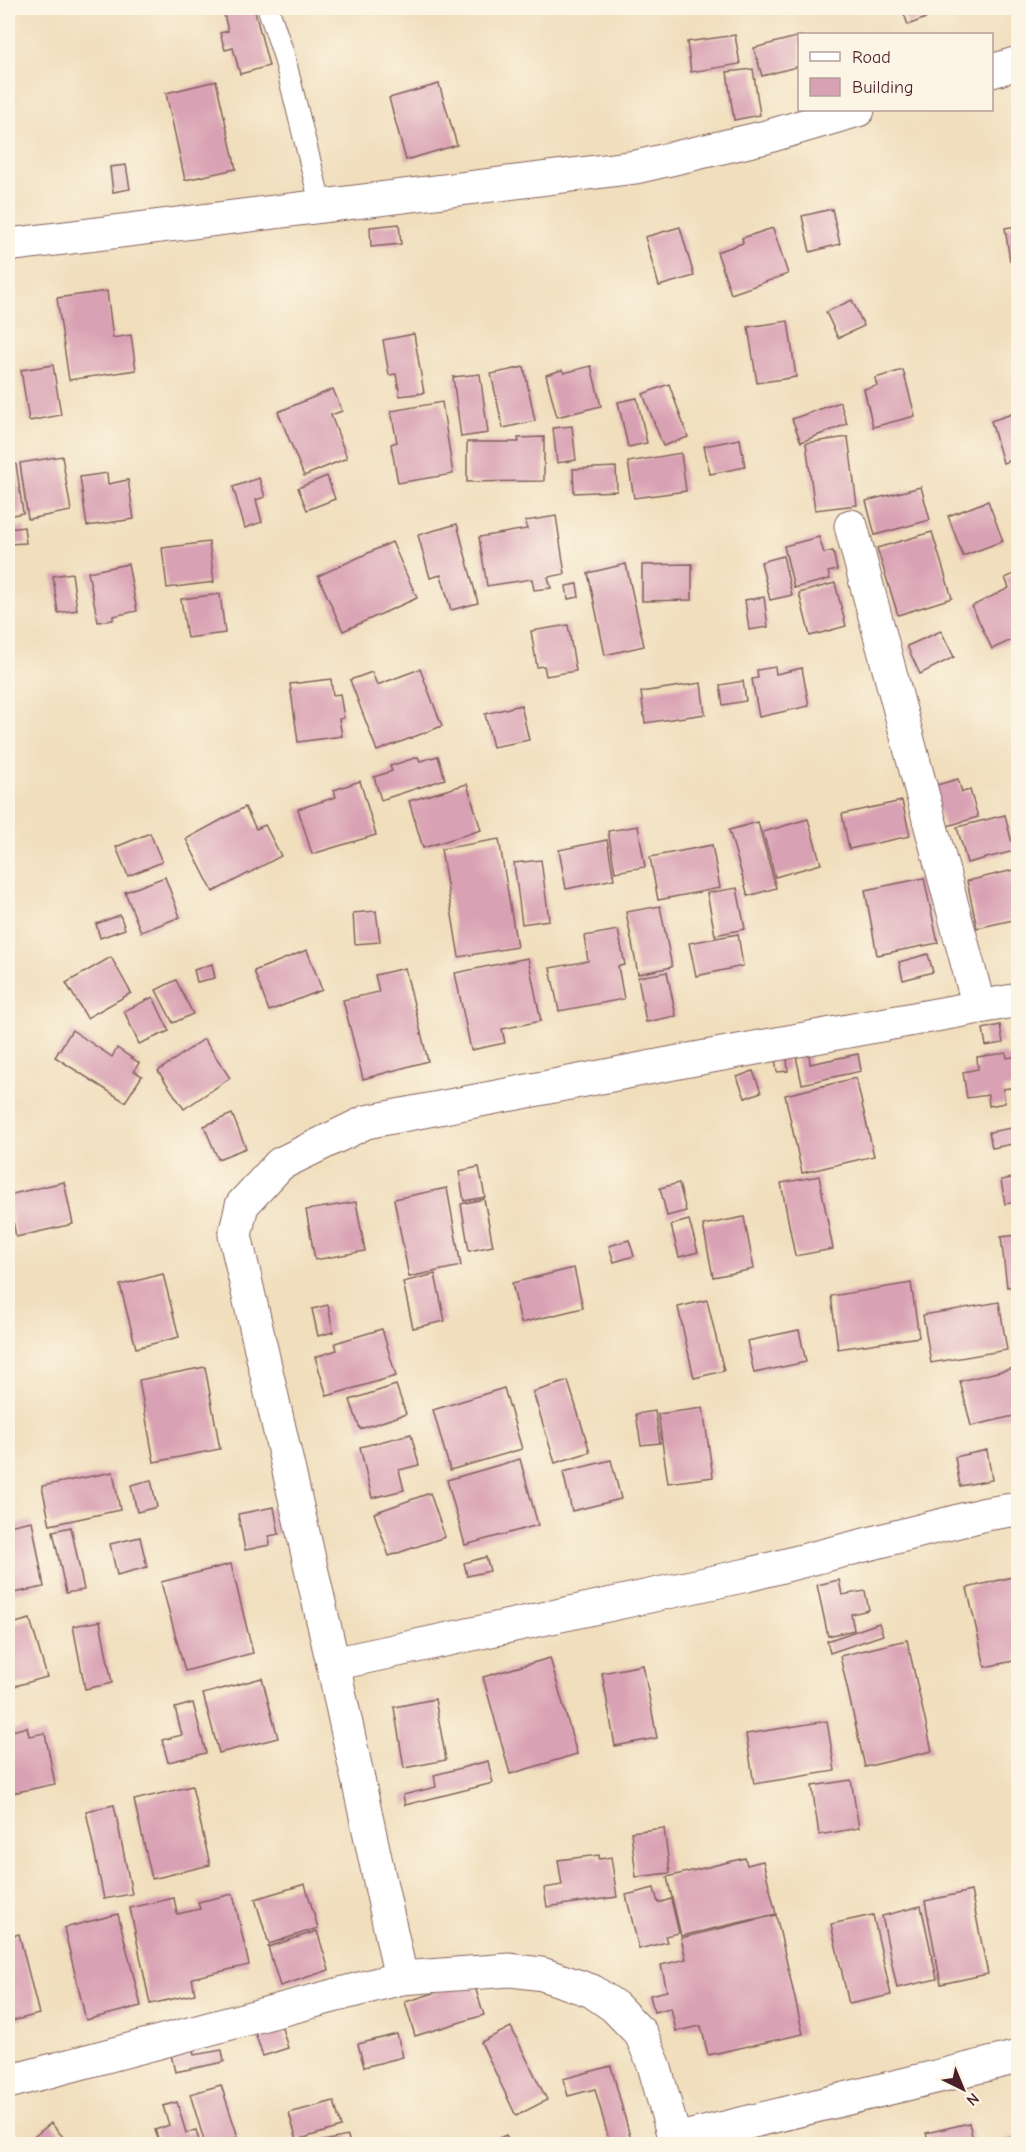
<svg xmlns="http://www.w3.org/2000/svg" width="1026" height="2152" font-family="'Comic Neue',sans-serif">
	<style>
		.building { fill: #d9a1b4 }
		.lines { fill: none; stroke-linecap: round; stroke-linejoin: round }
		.lane-casing { stroke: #84625e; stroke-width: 23 }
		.street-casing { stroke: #84625e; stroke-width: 35 }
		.lane { stroke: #fff; stroke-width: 21 }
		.street { stroke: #fff; stroke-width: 33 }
	</style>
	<rect width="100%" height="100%" fill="#fcf5e5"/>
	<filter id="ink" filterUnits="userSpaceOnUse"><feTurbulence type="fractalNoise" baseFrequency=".0167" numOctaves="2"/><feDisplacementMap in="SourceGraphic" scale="12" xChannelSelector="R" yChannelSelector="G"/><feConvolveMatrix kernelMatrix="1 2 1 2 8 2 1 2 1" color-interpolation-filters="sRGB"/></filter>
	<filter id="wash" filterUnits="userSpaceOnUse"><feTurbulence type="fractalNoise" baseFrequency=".008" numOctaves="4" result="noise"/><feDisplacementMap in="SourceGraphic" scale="24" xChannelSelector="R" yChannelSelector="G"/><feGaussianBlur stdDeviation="1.35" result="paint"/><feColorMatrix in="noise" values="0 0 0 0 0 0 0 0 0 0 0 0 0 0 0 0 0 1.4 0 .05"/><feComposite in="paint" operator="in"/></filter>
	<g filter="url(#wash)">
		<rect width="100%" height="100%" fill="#f0debc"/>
		<g id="blocks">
			<g class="building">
				<path d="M247,8h7l15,58 -29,8 -7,-26 -8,2 -5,-17 8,-2 -4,-17z"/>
				<path d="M902,8h43l1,2 -38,15z"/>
				<path d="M735,35l5,29 -49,8 -4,-30z"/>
				<path d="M800,36v30l-38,10 -8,-28z"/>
				<path d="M753,69l7,46 -26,5 -7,-48z"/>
				<path d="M216,81l20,88 -51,11 -19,-87z"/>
				<path d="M439,84l18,61 -51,15 -17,-62z"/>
				<path d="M126,165l4,24 -17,3 -3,-25z"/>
				<path d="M832,209l8,35 -30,8 -8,-36z"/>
				<path d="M399,224l2,20 -30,3 -1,-20z"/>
				<path d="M1018,226v34l-8,1 -5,-33z"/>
				<path d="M680,227l14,49 -35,10 -14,-49z"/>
				<path d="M773,228l15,46 -57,20 -14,-42 26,-9 -1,-5z"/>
				<path d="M107,291l6,47 18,-3 5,35 -67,10 -12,-82z"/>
				<path d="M852,300l12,26 -26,12 -12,-26z"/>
				<path d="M788,321l8,56 -39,6 -9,-56z"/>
				<path d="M414,334l10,59 -24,3 -4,-22 -7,1 -6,-35z"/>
				<path d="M53,365l8,50 -32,6 -8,-51z"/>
				<path d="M591,366l10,40 -44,11 -11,-42 16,-5 2,3z"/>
				<path d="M524,367l11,54 -32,7 -12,-54z"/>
				<path d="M903,370l12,46 -42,11 -9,-38 13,-3 -2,-8z"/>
				<path d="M480,374l8,59 -27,4 -8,-60z"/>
				<path d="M669,384l19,53 -25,9 -20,-52z"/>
				<path d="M333,389l9,22 -11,4 16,43 -43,18 -26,-64z"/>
				<path d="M637,398l10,45 -19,4 -10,-45z"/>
				<path d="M442,402l11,72 -55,9 -7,-39 6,-2 -6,-31z"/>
				<path d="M840,402l7,22 -46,18 -9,-23z"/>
				<path d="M1018,412v46l-15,5 -12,-42z"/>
				<path d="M572,426l4,34 -19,3 -4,-35z"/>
				<path d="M544,437v44l-77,1v-40h52l-1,-4z"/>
				<path d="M848,437l9,68 -42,5 -9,-67z"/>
				<path d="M740,439l5,28 -35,7 -6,-28z"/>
				<path d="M681,453l5,38 -52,7 -6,-36z"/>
				<path d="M62,456l9,55 -43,8 -8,-56z"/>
				<path d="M16,464l7,49 -15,3v-51z"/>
				<path d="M616,467l1,24 -43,2 -1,-24z"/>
				<path d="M107,473l1,11 20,-4 6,39 -47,7 -7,-49z"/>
				<path d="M327,476l8,23 -28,11 -9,-22z"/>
				<path d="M259,478l6,19 -9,3 6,22 -17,6 -12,-41z"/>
				<path d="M921,487l9,33 -55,15 -9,-34z"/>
				<path d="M988,501l15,40 -40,15 -15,-40z"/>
				<path d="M556,516l9,58 -17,3 3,11 -17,2 -2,-11 -45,7 -8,-49 48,-8 -2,-8z"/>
				<path d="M457,524l21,79 -27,7 -10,-35 -11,3 -12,-43z"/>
				<path d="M24,527l2,16 -18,1v-15z"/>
				<path d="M932,532l20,66 -54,17 -21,-67z"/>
				<path d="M819,537l5,16 9,-2 4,19 -9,2 2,7 -36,9 -10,-42z"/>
				<path d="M209,542l5,40 -47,6 -5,-40z"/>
				<path d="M392,542l25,56 -74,33 -25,-55z"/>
				<path d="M783,556l9,39 -22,5 -9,-38z"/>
				<path d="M128,564l9,47 -24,5v4l-15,2 -10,-50z"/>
				<path d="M626,564l18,82 -39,9 -17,-82z"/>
				<path d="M692,564v36l-50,1v-36z"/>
				<path d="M1018,572v65l-26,12 -20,-43 37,-18 -4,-10z"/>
				<path d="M72,573l5,37 -19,3 -5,-37z"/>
				<path d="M835,583l11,43 -36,10 -11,-43z"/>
				<path d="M577,584l2,13 -11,2 -2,-13z"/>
				<path d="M220,594l5,39 -38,5 -6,-39z"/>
				<path d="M764,597l4,30 -19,3 -4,-30z"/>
				<path d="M568,625l8,46 -30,5 -2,-10 -7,1 -6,-36z"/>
				<path d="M941,631l13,26 -34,17 -13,-28z"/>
				<path d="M775,667l1,7 26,-6 7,38 -50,11 -7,-38 6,-1 -1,-8z"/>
				<path d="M420,669l22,57 -65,25 -27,-71 22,-8 5,13z"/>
				<path d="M331,679l2,16 7,-1 4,24 -5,1 3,17 -44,6 -8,-58z"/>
				<path d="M743,681l3,20 -23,4 -3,-20z"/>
				<path d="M701,683l4,31 -60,9 -4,-31z"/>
				<path d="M521,705l8,35 -36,7 -8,-33z"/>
				<path d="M438,756l7,23 -64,21 -7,-23 18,-6 -2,-5 28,-9 2,4z"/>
				<path d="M958,779l4,13 8,-2 8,27 -34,10 -11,-41z"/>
				<path d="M360,781l16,54 -64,19 -14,-45 38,-12 -2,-7z"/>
				<path d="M467,784l14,46 -58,18 -14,-47z"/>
				<path d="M902,801l8,35 -61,13 -7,-35z"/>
				<path d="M245,807l11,22 9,-4 16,31 -68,36 -27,-53z"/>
				<path d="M1005,815l9,36 -47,12 -10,-36z"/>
				<path d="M808,819l13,45 -46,13 -12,-45z"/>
				<path d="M758,822l18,66 -28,8 -19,-66z"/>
				<path d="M638,826l7,41 -30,5 -7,-41z"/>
				<path d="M150,833l12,29 -34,14 -12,-29z"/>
				<path d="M499,839l18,108 -58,10 -18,-108z"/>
				<path d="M607,840l7,39 -48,10 -7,-39z"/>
				<path d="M712,845l8,43 -62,12 -8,-43z"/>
				<path d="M541,860l8,60 -27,4 -8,-61z"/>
				<path d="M1018,869v50l-41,9 -10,-47z"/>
				<path d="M165,877l15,40 -39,15 -16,-40z"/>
				<path d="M924,878l14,65 -61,12 -12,-65z"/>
				<path d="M737,888l8,41 -30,6 -8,-42z"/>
				<path d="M660,906l12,61 -34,7 -12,-62z"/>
				<path d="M376,911l4,31 -25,2 -2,-31z"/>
				<path d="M120,915l5,14 -25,9 -4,-14z"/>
				<path d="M618,930l7,35 -7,1 6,33 -65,12 -9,-43 38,-7 -4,-25z"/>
				<path d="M738,934l5,32 -47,10 -7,-33z"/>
				<path d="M307,950l15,40 -53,21 -15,-40z"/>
				<path d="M928,954l5,18 -30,8 -4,-18z"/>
				<path d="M111,957l20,36 -44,25 -21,-35z"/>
				<path d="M528,958l13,63 -39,8 3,14 -34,7 -16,-77z"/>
				<path d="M212,964l3,14 -18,4 -3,-12z"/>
				<path d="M405,968l23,93 -65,18 -20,-79 36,-8 -4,-17z"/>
				<path d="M667,972l9,44 -30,6 -8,-45z"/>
				<path d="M176,980l17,34 -20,9 -17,-33z"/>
				<path d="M153,997l16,34 -30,13 -15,-33z"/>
				<path d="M1000,1025l3,18 -17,3 -3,-17z"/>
				<path d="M72,1030l40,27 5,-9 22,15 -5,8 8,5 -17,26 -70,-45z"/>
				<path d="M204,1039l26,39 -46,31 -26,-38z"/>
				<path d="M1006,1053l1,5 11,-2v31l-15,2 2,14 -16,3 -1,-11 -21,3 -4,-26 15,-3 -1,-12z"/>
				<path d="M809,1054l1,10 48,-10 3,17 -59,13 -6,-28z"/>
				<path d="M787,1057l1,14 -11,1 -2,-14z"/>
				<path d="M753,1071l8,21 -16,6 -8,-21z"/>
				<path d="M856,1078l18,78 -72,17 -17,-78z"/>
				<path d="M232,1114l14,34 -28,11 -14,-33z"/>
				<path d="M1018,1127v16l-26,5 -3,-16z"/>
				<path d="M479,1167l6,30 -21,4 -5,-30z"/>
				<path d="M819,1176l14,73 -38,7 -14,-73z"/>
				<path d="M1018,1177v25l-13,2 -4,-24z"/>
				<path d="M64,1182l9,42 -57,13 -8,-42z"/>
				<path d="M679,1183l7,28 -19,5 -7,-28z"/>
				<path d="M447,1188l14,78 -52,11 -15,-78z"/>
				<path d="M484,1199l9,47 -24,5 -8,-47z"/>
				<path d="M356,1202l9,49 -50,9 -9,-50z"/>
				<path d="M744,1217l10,52 -41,8 -10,-52z"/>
				<path d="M689,1220l9,32 -19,5 -8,-32z"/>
				<path d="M1018,1235v51l-11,1 -6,-50z"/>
				<path d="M629,1240l5,16 -20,6 -5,-16z"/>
				<path d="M574,1268l9,40 -62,15 -9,-40z"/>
				<path d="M163,1274l16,63 -43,11 -16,-63z"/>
				<path d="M435,1274l10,47 -32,7 -10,-46z"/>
				<path d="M911,1283l8,54 -81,12 -7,-53z"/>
				<path d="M707,1300l17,71 -30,7 -16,-71z"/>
				<path d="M999,1302l8,48 -76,13 -8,-48z"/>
				<path d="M328,1305l5,27 -15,4 -6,-27z"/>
				<path d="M382,1329l14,47 -69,20 -12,-39 22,-7 -2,-7z"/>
				<path d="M799,1330l7,32 -52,11 -7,-32z"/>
				<path d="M205,1367l15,82 -66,13 -15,-82z"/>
				<path d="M1018,1367v48l-47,11 -11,-45z"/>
				<path d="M568,1381l22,71 -35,11 -22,-71z"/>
				<path d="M396,1385l10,29 -46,15 -10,-29z"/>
				<path d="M504,1388l18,61 -72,21 -17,-60z"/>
				<path d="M703,1408l10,69 -45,6 -10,-69z"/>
				<path d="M655,1411l5,32 -19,2 -5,-31z"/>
				<path d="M411,1434l8,31 -20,5 5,20 -32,8 -12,-51z"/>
				<path d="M987,1450l5,30 -32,6 -5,-29z"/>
				<path d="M520,1459l18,66 -73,20 -18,-65z"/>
				<path d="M611,1460l10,39 -49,12 -9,-39z"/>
				<path d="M113,1472l7,38 -70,15 -8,-39z"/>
				<path d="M151,1480l6,27 -20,5 -6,-27z"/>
				<path d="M430,1493l15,44 -56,19 -15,-43z"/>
				<path d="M274,1507l5,27 -10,2 1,9 -25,5 -7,-36z"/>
				<path d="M32,1521l12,66 -36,7v-68z"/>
				<path d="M71,1527l13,63 -18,3 -13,-62z"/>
				<path d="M140,1537l7,30 -30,8 -7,-31z"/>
				<path d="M486,1557l4,14 -23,5 -3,-13z"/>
				<path d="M231,1564l22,89 -68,18 -24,-89z"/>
				<path d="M1012,1577l6,31v52l-33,7 -18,-79z"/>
				<path d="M839,1580l3,15 23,-4 4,19 -18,4 3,16 -26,6 -11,-51z"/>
				<path d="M30,1619l17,58 -39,11v-63z"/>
				<path d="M100,1621l12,62 -27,6 -12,-63z"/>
				<path d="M879,1623l4,12 -53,18 -3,-12z"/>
				<path d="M907,1640l25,111 -67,16 -25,-111z"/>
				<path d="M550,1658l27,96 -67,20 -27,-97z"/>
				<path d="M643,1665l14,73 -42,8 -13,-73z"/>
				<path d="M262,1678l16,60 -59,15 -16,-59z"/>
				<path d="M435,1699l11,61 -42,8 -10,-61z"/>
				<path d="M193,1703l13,50 -38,9 -6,-22 20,-5 -7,-27z"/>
				<path d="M827,1721l8,50 -81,13 -8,-50z"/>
				<path d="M27,1727l2,9 16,-3 10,51 -47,10v-62z"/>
				<path d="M488,1761l5,22 -88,22 -2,-10 33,-8 -2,-12z"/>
				<path d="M851,1780l8,48 -40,7 -7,-49z"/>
				<path d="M192,1786l18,79 -58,14 -18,-79z"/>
				<path d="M114,1805l18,89 -28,5 -18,-88z"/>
				<path d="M664,1828l6,45 -34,4 -5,-45z"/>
				<path d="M599,1855v4l12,-2 6,40 -70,10 -3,-19 18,-3 -4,-25z"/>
				<path d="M745,1858l2,7 16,-4 13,53 -95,22 -14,-59z"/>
				<path d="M305,1884l13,44 -49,16 -14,-45z"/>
				<path d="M654,1888l4,15 13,-4 8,34 -14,3 2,6 -28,7 -13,-54z"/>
				<path d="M971,1891l17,83 -47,10 -16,-83z"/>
				<path d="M233,1894l16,71 -57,13 3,16 -45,10 -20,-96 44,-10 3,16 23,-5 -2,-7z"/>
				<path d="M921,1906l16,73 -40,9 -15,-72z"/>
				<path d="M118,1914l23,92 -55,14 -22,-92z"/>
				<path d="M776,1915l27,119 -95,21 -7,-29 -25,5 -5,-23 -17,4 -4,-17 17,-4 -6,-26 25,-6 -5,-21z"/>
				<path d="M873,1915l18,80 -42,9 -18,-80z"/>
				<path d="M317,1931l12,39 -49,16 -12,-39z"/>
				<path d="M19,1934l20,80 -31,8v-85z"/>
				<path d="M473,1981l11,34 -69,21 -10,-34z"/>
				<path d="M279,2018l9,30 -25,8 -10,-29z"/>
				<path d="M511,2027l36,73 -31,16 -35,-74z"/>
				<path d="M397,2034l6,23 -39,10 -6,-23z"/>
				<path d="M192,2046l2,9 28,-5 2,12 -49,10 -5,-22z"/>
				<path d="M611,2066l21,78h-22l-15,-55 -27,7 -5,-17z"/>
				<path d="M221,2085l17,52 -22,7h-11l-15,-50z"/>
				<path d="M334,2101l7,26 -44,13 -8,-27z"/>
				<path d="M177,2102l9,31 10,-3 4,14h-40l-5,-14 14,-5 -6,-19z"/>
				<path d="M51,2123l18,21h-44z"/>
				<path d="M969,2123l5,21h-45l-3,-11z"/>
				<path d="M506,2135l4,9h-25z"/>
				<path d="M348,2136l2,8h-37l-1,-1z"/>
				<path d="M1018,2136v8h-30z"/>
			</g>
		</g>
	</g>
	<g filter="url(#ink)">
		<use href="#blocks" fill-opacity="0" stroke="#84625e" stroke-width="1.5"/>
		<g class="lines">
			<defs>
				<path id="lane" d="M268,8l16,48 37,150"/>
				<g id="street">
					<path d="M992,71l26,-8"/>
					<path d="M8,245l628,-78 130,-30 92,-27"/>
					<path d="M851,526l128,481"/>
					<path d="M333,1664l414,-89 239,-61 32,-5"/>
					<path d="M401,1978l-68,-314 -98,-429 7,-30 38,-41 86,-42 318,-61 334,-61"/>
					<path d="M8,2082l393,-104 109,-8 32,4 50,17 23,16 26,27 13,31 22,79"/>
					<path d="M675,2140l343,-83"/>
				</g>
			</defs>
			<use href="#lane" class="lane-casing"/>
			<use href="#street" class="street-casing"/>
			<use href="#lane" class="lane"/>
			<use href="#street" class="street"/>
		</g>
	</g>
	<rect width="1026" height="2152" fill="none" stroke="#fcf5e5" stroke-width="30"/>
	<rect x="798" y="33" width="195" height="78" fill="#fcf5e5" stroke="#b59f9b" stroke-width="1.5"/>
	<rect x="810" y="52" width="30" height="9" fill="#ffffff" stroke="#b59f9b" stroke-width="1.5"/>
	<text x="852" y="63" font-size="18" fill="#4a1f2b">Road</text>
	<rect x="810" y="78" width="30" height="18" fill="#d9a1b4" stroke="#b59f9b" stroke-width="1.5"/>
	<text x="852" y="93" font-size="18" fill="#4a1f2b">Building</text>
	<g transform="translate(963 2089) rotate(137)" stroke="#fcf5e5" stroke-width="4.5" paint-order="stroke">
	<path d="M0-4.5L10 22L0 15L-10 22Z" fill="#4a1f2b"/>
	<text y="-9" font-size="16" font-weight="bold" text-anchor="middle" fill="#4a1f2b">N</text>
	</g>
</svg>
